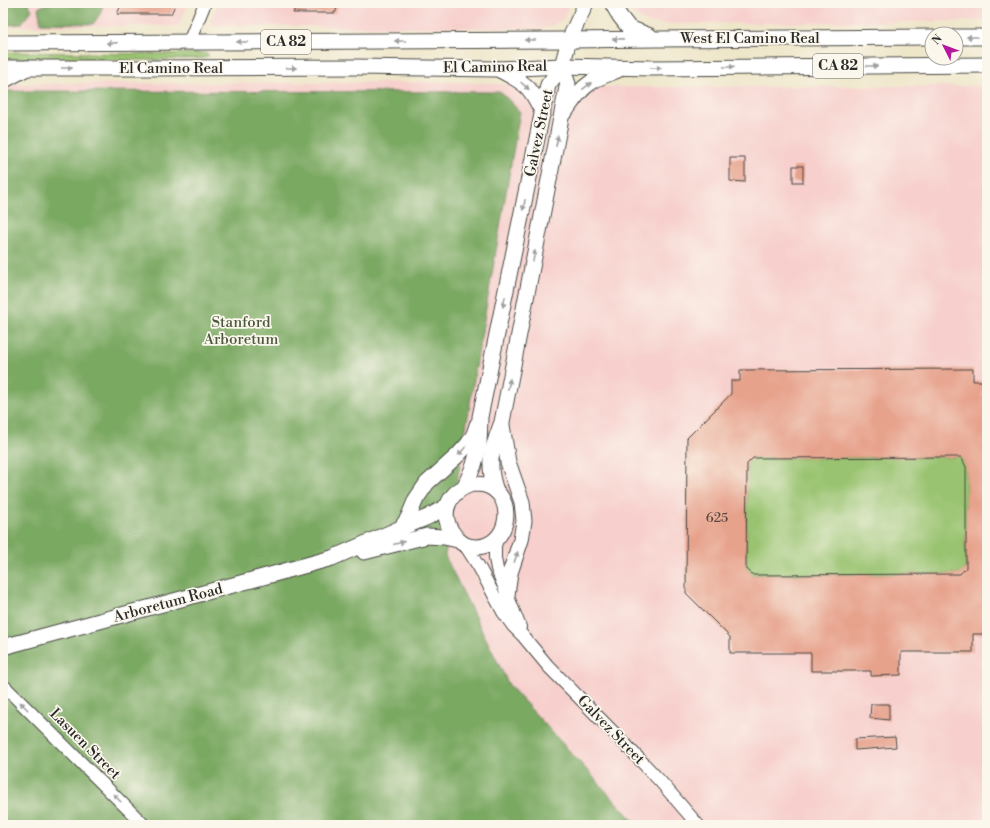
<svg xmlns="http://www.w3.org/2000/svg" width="990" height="828" font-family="'Libre Bodoni',serif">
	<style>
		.built { fill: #f7d0cd }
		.green { fill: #99c36f; stroke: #62774d }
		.forest { fill: #7aa962; stroke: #526a46 }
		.building { fill: #e7a28c; fill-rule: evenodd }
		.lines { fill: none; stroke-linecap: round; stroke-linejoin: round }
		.minor-casing { stroke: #484743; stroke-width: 14 }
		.major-casing { stroke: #484743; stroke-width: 17 }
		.minor { stroke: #fff; stroke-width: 12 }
		.major { stroke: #fff; stroke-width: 15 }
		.oneway { fill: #a0a0a0 }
		.labels { text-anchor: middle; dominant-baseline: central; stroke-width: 3.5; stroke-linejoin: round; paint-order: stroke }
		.number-label { font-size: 13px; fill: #5a4943 }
		.shield { fill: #fbf7ec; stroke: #696865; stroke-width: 1 }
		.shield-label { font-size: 14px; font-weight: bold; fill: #2b2b2b }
		.street-label { font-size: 15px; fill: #2b2b2b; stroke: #fbf7ec }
		.park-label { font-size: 15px; fill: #4c593f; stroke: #fbf7ec }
	</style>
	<rect width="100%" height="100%" fill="#fbf7ec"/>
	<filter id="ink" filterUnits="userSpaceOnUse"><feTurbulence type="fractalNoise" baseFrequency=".025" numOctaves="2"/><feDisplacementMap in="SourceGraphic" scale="8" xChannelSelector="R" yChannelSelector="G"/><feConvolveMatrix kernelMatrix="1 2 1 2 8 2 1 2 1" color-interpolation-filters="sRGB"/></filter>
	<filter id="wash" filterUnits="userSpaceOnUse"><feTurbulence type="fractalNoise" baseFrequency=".012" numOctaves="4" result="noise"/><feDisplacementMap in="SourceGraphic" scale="16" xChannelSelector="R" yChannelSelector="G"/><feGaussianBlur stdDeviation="0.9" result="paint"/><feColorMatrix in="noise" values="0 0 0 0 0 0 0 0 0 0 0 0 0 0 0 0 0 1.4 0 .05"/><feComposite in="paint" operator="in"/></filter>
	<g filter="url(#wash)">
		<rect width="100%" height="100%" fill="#eee6c9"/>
		<g class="built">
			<path d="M3,3h186l-11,23h-175z"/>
			<path d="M218,3h352l-6,15 -12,8 -13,3 -327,-4 -2,-4z"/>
			<path d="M625,3h362v18l-328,3 -10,-1 -11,-5 -12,-12z"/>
			<path d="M463,82l98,5 426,-1v739h-984v-741z"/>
		</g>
		<g class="green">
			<path d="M5,52l152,2 46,-1 5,1v3l-4,1 -47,2 -152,-1z"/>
			<path d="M961,457l5,10v101l-6,6 -207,1 -7,-7 1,-104 6,-6z"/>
		</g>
		<g class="forest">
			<path d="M3,3h25l4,7 -11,14 -13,1 -5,-5z"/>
			<path d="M53,3h49l1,2 -3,9 -7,10 -52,-1 -3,-15 8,-4z"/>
			<path d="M3,91l498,1 19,20 -41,237 -34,207 64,129 128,140h-634z"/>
		</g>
		<g id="blocks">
			<g class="building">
				<path d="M122,3h54l-5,11h-54z"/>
				<path d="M298,3h41l-4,10h-42z"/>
				<path d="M730,158h15v24l-15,-1z"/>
				<rect x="793" y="166" width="10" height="16"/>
				<path d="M973,369v12h9v14l5,5v234h-14v18h-72v23l-30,1v-5h-60v-18h-81v-16l-44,-44 1,-155 44,-44v-13h9v-11zM961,457l5,10v101l-6,6 -207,1 -7,-7 1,-104 6,-6z"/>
				<path d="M871,704h18v16l-19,-2z"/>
				<path d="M895,737l1,10 -41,3v-11z"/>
			</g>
		</g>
	</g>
	<g filter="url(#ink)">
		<use href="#blocks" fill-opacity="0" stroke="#484743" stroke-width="1"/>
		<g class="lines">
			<defs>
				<g id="minor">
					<path d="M189,42l16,-39"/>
					<path d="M497,539l-2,7v12l2,11 23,58"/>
					<path d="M465,545l14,22 24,45 10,14 10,10 25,30 75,76 37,39 38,44"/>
					<path d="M3,685l141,140"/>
				</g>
				<g id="major">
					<path d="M612,3l7,12 10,13 21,8"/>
					<path d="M956,37h31"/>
					<path d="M3,43l566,-3 88,-1 275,-2"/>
					<path d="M3,68h139l213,-1 142,2 65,-3 89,2 336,-3"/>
					<path d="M498,69c9,5 20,10 28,17 8,7 12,18 17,27"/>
					<path d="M3,81l24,-13"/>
					<path d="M565,112c7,-10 14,-22 25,-29 8,-6 19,-9 28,-13"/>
					<path d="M502,425l6,37 14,40 2,19 -3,19 -11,33 -3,22"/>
					<path d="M472,484c5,0 11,0 16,2 29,12 21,61 -12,61 -9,0 -16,-4 -21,-11 -17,-21 -8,-44 17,-52z"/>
					<path d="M465,486l9,-21 5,-19 1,-29 68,-332 14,-19 7,-26 17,-37"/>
					<path d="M496,491c-10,-29 -4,-42 6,-69l65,-335 1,-3 -6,-18"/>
					<path d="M401,528l7,-10 8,-19 11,-16 31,-28 10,-11 6,-10 3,-9"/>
					<path d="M364,552l63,-16 17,1 14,3"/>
					<path d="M3,647l260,-70 69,-19 69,-30 27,-11 19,-11"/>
				</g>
			</defs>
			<use href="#minor" class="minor-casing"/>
			<use href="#major" class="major-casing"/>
			<use href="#minor" class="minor"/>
			<use href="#major" class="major"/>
		</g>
		<defs><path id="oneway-solid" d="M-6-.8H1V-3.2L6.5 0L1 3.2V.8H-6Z"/></defs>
		<g class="oneway">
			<use href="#oneway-solid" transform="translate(972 37) rotate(180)"/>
			<use href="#oneway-solid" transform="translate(618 39) rotate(179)"/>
			<use href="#oneway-solid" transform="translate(530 40) rotate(180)"/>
			<use href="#oneway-solid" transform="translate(400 41) rotate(180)"/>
			<use href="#oneway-solid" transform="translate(242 42) rotate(180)"/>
			<use href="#oneway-solid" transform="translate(112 43) rotate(179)"/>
			<use href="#oneway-solid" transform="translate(872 66)"/>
			<use href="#oneway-solid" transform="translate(729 67)"/>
			<use href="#oneway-solid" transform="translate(67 68)"/>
			<use href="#oneway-solid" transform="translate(291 68)"/>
			<use href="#oneway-solid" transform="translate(656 68)"/>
			<use href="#oneway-solid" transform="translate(525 86) rotate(42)"/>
			<use href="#oneway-solid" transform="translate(587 86) rotate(-38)"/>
			<use href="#oneway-solid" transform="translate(557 141) rotate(-79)"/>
			<use href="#oneway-solid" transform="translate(524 205) rotate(102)"/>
			<use href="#oneway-solid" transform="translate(534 256) rotate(-79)"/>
			<use href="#oneway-solid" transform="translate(504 302) rotate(102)"/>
			<use href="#oneway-solid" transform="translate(509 384) rotate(-79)"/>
			<use href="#oneway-solid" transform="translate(462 451) rotate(132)"/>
			<use href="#oneway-solid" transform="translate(399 543) rotate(-15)"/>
			<use href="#oneway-solid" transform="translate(516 557) rotate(-72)"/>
			<use href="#oneway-solid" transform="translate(24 706) rotate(-135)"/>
			<use href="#oneway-solid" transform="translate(117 798) rotate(-135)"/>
		</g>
	</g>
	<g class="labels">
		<g class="number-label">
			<text x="717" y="518">625</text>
		</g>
		<g class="shield">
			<rect x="261" y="30" width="50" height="24" rx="3"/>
			<rect x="813" y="54" width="50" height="24" rx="3"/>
		</g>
		<g class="shield-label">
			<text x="286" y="42">CA 82</text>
			<text x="838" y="66">CA 82</text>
		</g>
		<g class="street-label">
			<text x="750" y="38">West El Camino Real</text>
			<text transform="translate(495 67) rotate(-1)">El Camino Real</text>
			<text x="171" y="68">El Camino Real</text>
			<text transform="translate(539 133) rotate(-78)">Galvez Street</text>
			<text transform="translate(168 603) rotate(-15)">Arboretum Road</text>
			<text transform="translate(611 730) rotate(46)">Galvez Street</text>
			<text transform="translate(85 744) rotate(45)">Lasuen Street</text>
		</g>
		<g class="park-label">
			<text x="241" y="322">Stanford<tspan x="241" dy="17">Arboretum</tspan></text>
		</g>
	</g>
	<rect width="990" height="828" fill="none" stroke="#fbf7ec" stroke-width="16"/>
	<g transform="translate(944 46) rotate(312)"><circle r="19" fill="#fbf7ec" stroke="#a8a59f"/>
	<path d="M0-3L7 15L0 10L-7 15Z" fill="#b5179e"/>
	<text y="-6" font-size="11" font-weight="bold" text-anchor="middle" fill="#2b2b2b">N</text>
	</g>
</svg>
